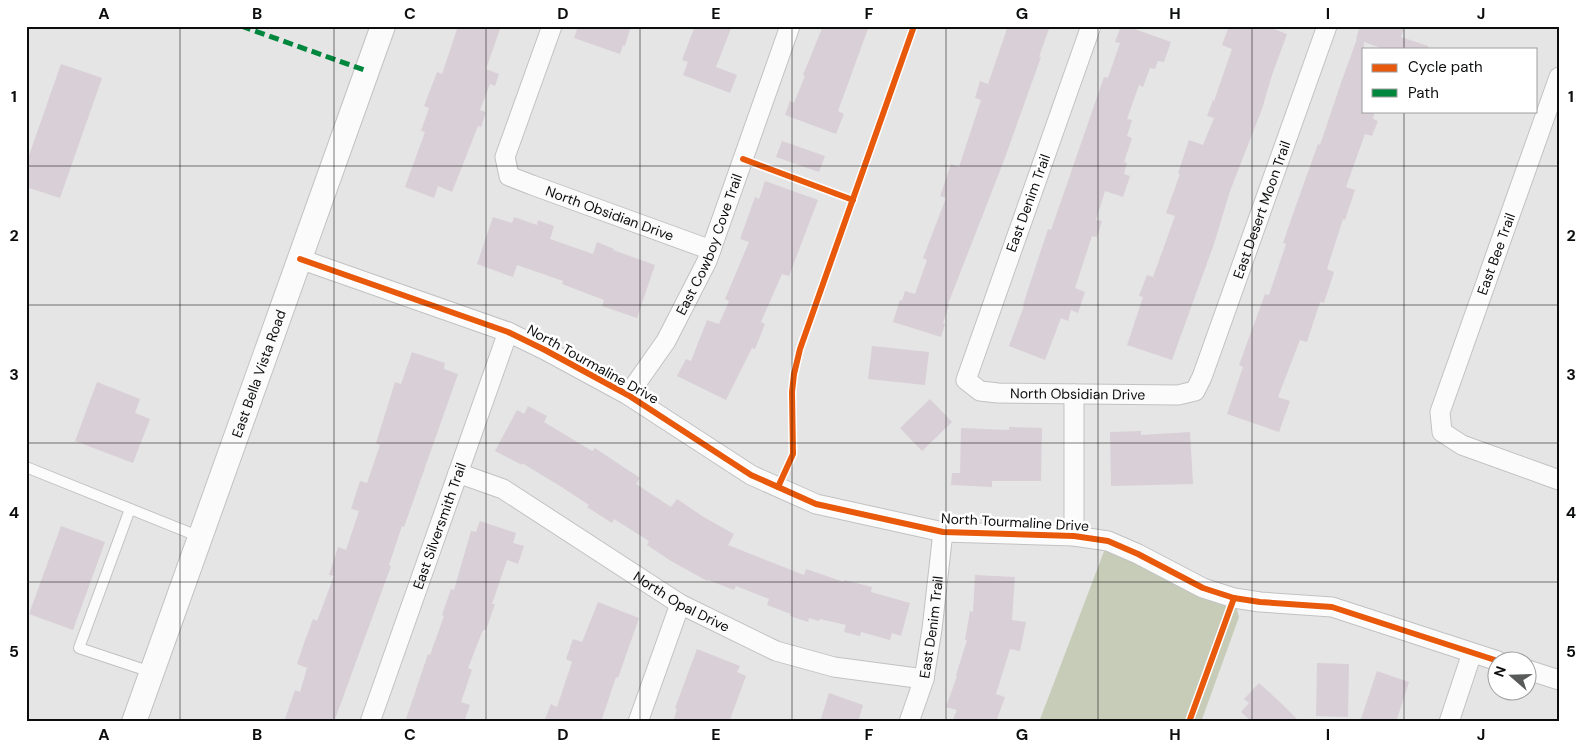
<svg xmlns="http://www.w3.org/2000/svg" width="1585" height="748" font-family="'DM Sans',sans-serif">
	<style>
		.green { fill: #c7ccb8 }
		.building { fill: #d9cfd6 }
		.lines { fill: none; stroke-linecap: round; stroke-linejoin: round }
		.service-casing { stroke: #c2c2c3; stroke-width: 12 }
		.minor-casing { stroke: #c2c2c3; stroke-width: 21 }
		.tertiary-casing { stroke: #c2c2c3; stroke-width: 26 }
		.service { stroke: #fbfbfb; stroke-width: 10 }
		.minor { stroke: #fbfbfb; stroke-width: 19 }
		.tertiary { stroke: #fbfbfb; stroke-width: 24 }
		.quiet { stroke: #00873e; stroke-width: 5; stroke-dasharray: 10 5; stroke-linecap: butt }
		.cycleway-casing { stroke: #fff; stroke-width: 9 }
		.cycleway { stroke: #e8590c; stroke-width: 6 }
		.grid { fill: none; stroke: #0c0d0d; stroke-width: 1; stroke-opacity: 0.55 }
		.labels { text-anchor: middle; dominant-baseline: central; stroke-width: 5; stroke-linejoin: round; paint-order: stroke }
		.street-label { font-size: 14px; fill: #0c0d0d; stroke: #fff }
		.neatline { fill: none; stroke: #0c0d0d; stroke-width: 2 }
		.grid-label { font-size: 16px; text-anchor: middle; font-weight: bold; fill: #0c0d0d }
	</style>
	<rect width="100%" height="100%" fill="#e5e5e5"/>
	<path class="green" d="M1108,541l126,57 5,19 -38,105h-162z"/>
	<g class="building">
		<path d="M458,26h43l-15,43 13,5 -4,12 -5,-2 -10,26 6,2 -5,15 -3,-1 -26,66 -14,-6 -4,12 -29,-11 20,-55 -4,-1 8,-23 -5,-2 13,-34 5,2z"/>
		<path d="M578,26h53l-6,20 -2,-1 -3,9 -46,-16z"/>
		<path d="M695,26h37l-16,41 21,8 -7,18 -47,-18 5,-13 -6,-2z"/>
		<path d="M823,26h46l-31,85 6,3 -8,20 -51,-19 5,-14 4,2 11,-27 -2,-1z"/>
		<path d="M1008,26h42l-11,31h2l-38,106 -55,141 1,1 -6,18 2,1 -4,13 -48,-15 7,-22 2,1 3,-10 10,3 12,-34 -4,-2 23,-60 -6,-2 11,-32 8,3 22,-67 -6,-2 5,-17 8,3z"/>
		<path d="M1121,26h5l45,16 -7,20 -6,-1 -3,8 -5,-1 -7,19 -4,-2 -12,34 5,1 -5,16 5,2 -8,24 3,1 -3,11 6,2 -7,21 -18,-6 -9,29 6,1 -5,16 -5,-1 -17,52 10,4 -7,21 -7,-3 -3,11 -7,-3 -16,42 -36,-14 15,-40 -1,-1 25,-76 3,1 53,-153 4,1 12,-35 -5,-1z"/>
		<path d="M1229,26h37l21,8 -15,41 -10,34 -32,82 -16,53 -42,116 -45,-15 16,-48 -4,-1 8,-21 6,2 22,-61 -9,-3 14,-39 -2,-1 11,-33 14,5 11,-27 -7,-2 6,-16 1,1 18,-52 -10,-4z"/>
		<path d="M1360,26h45l-4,11 27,9v3h-44l-20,-7v69h11l-2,8 5,2 -6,15 -7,-2 -19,53 9,3 -10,30 -2,-1 -16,50 7,3 -10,31 -4,-1 -13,40 -7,-2 -22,57 12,4 -11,31 -52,-18 16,-47 -4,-2 26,-71 4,1 17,-51 -3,-1 11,-32 24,-67 2,1 22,-65 15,-41h-1z"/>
		<path d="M61,64l41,14 -42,120 -34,-11v-23z"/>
		<path d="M782,141l43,15 -6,16 -43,-15z"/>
		<path d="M765,181l53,19 -29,76 -7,-2 -21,48 4,2 -10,25 -3,-1 -26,52 -49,-24 9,-17 5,2 16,-41 12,4 10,-23 -4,-2 24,-57 -9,-3 15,-42 4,2z"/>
		<path d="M493,217l19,6 2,-6 23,8 1,-5 16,6 -4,13 43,15 4,-12 17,7 -1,1 42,15 -18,53 -35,-12 2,-6 -42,-16 1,-3 -46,-16 -4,12 -36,-13z"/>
		<path d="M872,346l57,6 -4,33 -57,-6z"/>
		<path d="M412,352l33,11 -1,6 14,5 -54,153 -2,-1 -13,39 2,1 -57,156h-50l11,-32 5,2 7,-24 -10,-4 6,-18 10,-27 4,2 17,-45 -5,-1 9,-28 8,3 13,-39 -8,-2 9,-28 7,2 13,-38 -4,-2 19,-61 6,2z"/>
		<path d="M97,382l43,17 -5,14 15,6 -17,44 -58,-22z"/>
		<path d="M930,399l22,23 -30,29 -22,-23z"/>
		<path d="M528,406l19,10 -3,6 48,29 3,-3 45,30 -4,6 35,23 6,-8 25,17 32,18 -6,11 76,30 2,-6 38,13v-2l28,7 -1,5 39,11 -9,33 -9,-3 -2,7 -29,-8 -1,4 -16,-4 2,-7 -26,-6 -1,2 -10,-3 -1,4 -18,-6 1,-2 -24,-9 2,-6 -33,-13 -2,4 -26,-10 -1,1 -36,-20 -24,-16 2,-4 -35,-22 -2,4 -25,-16 2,-2 -29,-19 -38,-23v2l-27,-14 22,-41 7,4z"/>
		<path d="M1009,427l33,1 -1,53h-49v6l-41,-2 1,-12h8l1,-45 48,2z"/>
		<path d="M1141,431v4l49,-3 3,52 -82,2 -1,-54z"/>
		<path d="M480,521l36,12 -3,10 11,3 -6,18 -11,-4 -15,44h3l-9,26h-3l-15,38 4,2 -11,32 9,3 -6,17h-59l23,-68 2,1 14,-39 -2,-1 9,-26 3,1 17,-59 5,1z"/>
		<path d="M61,526l44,16 -32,88 -44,-16z"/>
		<path d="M975,575l40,2 -3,43 14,2 -6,29 -10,-2 -14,45 9,3 -9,25h-44l5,-12 -11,-3 11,-31 -1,-1 11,-35h-2l5,-29 3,1z"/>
		<path d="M598,602l41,16 -21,60 -2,-1 -15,45h-57l7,-18 6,3 15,-45 -6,-3 7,-20 9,3z"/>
		<path d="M697,649l43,17 -3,6 9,4 -17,46h-56l4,-13 -2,-1z"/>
		<path d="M1317,663l32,1 -1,53 -32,-1z"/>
		<path d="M1377,671l32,11 -13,40h-36z"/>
		<path d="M1259,683l23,21 18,18h-48l-11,-10 8,-9 -5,-4z"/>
		<path d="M829,693l34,12 -5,17h-38z"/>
	</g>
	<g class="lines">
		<defs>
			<g id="service">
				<path d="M26,467l174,70"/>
				<path d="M130,509l-51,139 72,24"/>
			</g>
			<g id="minor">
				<path id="s1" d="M552,26l-47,131 4,19 23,9 179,65"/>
				<path id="s2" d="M1091,26l-125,354 14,11 18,2 180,2 17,-4 7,-14 125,-351"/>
				<path d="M1559,77l-119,335 2,20 20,13 97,35"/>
				<path d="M300,259l208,73 37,18 83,45 123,80 65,29 127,28 131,4 34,5 30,13 65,34 31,10 26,4 72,5 166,54"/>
				<path id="s3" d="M628,395l38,-54 41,-80 83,-235"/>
				<path id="s4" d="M458,473l45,16 177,115 96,47 58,16 90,12"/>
				<path d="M1074,536v-142"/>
				<path d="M1528,670l31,10"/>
				<path id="s5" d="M370,722l138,-390"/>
				<path d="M638,722l42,-118"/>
				<path id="s6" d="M909,722l15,-43 8,-50 11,-97"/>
				<path d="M1449,722l23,-69"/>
			</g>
			<g id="tertiary">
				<path id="s7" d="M134,722l249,-696"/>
			</g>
		</defs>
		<use href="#service" class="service-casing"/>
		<use href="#minor" class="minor-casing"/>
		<use href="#tertiary" class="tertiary-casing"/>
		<use href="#service" class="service"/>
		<use href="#minor" class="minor"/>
		<use href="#tertiary" class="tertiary"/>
		<path class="quiet" d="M241,26l126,45"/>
		<defs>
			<g id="cycleway">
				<path d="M743,159l110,41"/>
				<path d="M300,259l208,73 37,18 83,45 123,80 65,29 127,28 131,4 34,5 30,13 65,34 31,10 26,4 72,5 166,54"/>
				<path d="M778,487l15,-33 -1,-62 2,-18 6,-25 114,-323"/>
				<path d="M1189,722l45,-124"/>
			</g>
		</defs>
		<use href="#cycleway" class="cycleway-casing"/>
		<use href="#cycleway" class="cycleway"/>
	</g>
	<path class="grid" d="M180,26v696M334,26v696M486,26v696M640,26v696M792,26v696M946,26v696M1098,26v696M1252,26v696M1404,26v23M1404,111v611M26,166h1533M26,305h1533M26,443h1533M26,582h1533"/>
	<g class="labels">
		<g class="street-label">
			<text transform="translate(1028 203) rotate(-70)">East Denim Trail</text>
			<text stroke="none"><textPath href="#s2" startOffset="802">East Desert Moon Trail</textPath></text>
			<text stroke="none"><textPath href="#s1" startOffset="266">North Obsidian Drive</textPath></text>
			<text stroke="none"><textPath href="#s3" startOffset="172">East Cowboy Cove Trail</textPath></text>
			<text transform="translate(1496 254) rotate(-70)">East Bee Trail</text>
			<text transform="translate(593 364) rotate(29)">North Tourmaline Drive</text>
			<text stroke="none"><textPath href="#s7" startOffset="370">East Bella Vista Road</textPath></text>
			<text stroke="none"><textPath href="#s2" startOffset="491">North Obsidian Drive</textPath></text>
			<text transform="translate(1015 522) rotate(3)">North Tourmaline Drive</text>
			<text stroke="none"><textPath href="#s5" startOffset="208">East Silversmith Trail</textPath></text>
			<text stroke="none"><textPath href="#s4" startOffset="259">North Opal Drive</textPath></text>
			<text stroke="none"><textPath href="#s6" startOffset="98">East Denim Trail</textPath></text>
		</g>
	</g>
	<rect width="1585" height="748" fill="none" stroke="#ffffff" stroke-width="55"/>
	<rect x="1362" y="48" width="175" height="65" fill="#ffffff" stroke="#9e9e9e"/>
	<rect x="1372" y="64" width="25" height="8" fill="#e8590c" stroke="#9e9e9e"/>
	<text x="1408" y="72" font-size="15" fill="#0c0d0d">Cycle path</text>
	<rect x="1372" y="89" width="25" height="8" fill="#00873e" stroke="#9e9e9e"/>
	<text x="1408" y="98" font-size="15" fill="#0c0d0d">Path</text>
	<g transform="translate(1512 676) rotate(290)"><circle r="24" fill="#ffffff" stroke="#9e9e9e"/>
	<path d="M0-4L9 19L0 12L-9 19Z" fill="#585959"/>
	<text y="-8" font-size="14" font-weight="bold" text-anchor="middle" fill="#0c0d0d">N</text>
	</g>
	<rect x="28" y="28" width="1530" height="692" class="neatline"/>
	<g class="grid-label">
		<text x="104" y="19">A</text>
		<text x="257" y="19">B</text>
		<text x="410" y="19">C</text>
		<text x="563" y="19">D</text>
		<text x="716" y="19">E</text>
		<text x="869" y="19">F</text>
		<text x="1022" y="19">G</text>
		<text x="1175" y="19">H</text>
		<text x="1328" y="19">I</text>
		<text x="1481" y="19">J</text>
		<text x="14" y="102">1</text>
		<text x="1571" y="102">1</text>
		<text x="14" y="241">2</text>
		<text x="1571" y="241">2</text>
		<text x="14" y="380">3</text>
		<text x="1571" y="380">3</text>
		<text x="14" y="518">4</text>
		<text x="1571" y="518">4</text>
		<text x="14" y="657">5</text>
		<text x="1571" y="657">5</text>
		<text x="104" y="740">A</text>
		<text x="257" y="740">B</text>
		<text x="410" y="740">C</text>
		<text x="563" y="740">D</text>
		<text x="716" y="740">E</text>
		<text x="869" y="740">F</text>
		<text x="1022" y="740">G</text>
		<text x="1175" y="740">H</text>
		<text x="1328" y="740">I</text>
		<text x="1481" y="740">J</text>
	</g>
</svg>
